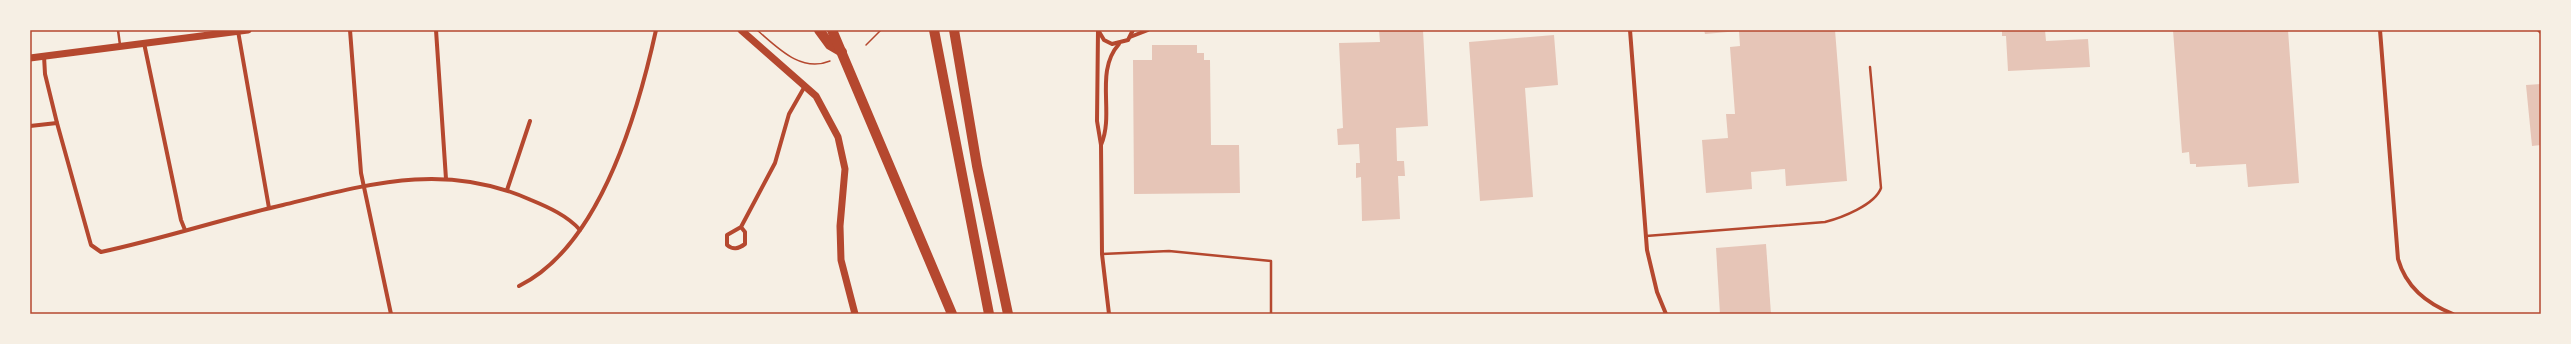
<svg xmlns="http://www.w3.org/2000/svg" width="2571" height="344" font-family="'Alegreya Sans',sans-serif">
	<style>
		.building { fill: #e6c5b7 }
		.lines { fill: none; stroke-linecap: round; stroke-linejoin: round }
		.path { stroke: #b5482f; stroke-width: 1.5 }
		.service { stroke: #b5482f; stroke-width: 2.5 }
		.minor { stroke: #b5482f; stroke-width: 4 }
		.tertiary { stroke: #b5482f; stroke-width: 7 }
		.motorway { stroke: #b5482f; stroke-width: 10 }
		.neatline { fill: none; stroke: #b5482f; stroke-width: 1.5 }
	</style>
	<rect width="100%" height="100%" fill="#f6efe4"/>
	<g class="building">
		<path d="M1379,30h44l5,96 -32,2 1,33h7l1,15h-7l2,43 -38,2 -1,-44 -5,1v-15h4l-1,-19 -21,1 -1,-16 6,-1 -4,-85 41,-1z"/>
		<path d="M1704,30h131l12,151 -61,5 -1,-17 -34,3 1,17 -46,4 -4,-53 26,-2 -2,-24h9l-5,-67 10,-1 -1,-15 -34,3z"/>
		<path d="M2002,30h43l1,11 42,-2 2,28 -82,4 -2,-35h-4z"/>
		<path d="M2173,30h115l11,153 -51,4 -2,-23 -50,3v-3h-6l-1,-12 -7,1z"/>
		<path d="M1554,35l4,50 -33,3 8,109 -53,4 -11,-159z"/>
		<path d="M1152,45h45v8h7v7h6l1,85h28l1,48 -106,1 -1,-134h19z"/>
		<path d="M2541,84v61l-9,1 -6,-61z"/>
		<path d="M1766,244l5,70h-51l-4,-66z"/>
	</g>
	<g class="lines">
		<g class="path">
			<path d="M757,30c21,18 44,43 73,31"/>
			<path d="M866,45l15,-15"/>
		</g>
		<g class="service">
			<path d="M118,30l2,15"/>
			<path d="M1646,236l179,-14c16,-4 50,-17 56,-34l-11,-121"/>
			<path d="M1102,254l67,-3 102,10v53"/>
		</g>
		<g class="minor">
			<path d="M350,30l11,143 30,141"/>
			<path d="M436,30l10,149"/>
			<path d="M1098,30l-1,91 4,24 1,109 7,60"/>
			<path d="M1098,30l6,10 8,4 16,-4 5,-10"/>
			<path d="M1630,30l17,220 10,42 9,22"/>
			<path d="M2380,30l18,229c8,28 28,44 55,55"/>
			<path d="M2539,30l2,2"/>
			<path d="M238,31l31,177"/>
			<path d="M1130,37l18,-7"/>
			<path d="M144,43l37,177 4,10"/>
			<path d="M44,56l1,18 12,49 32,115 2,7 10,7c61,-13 121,-33 182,-47 86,-21 162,-44 248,-5 17,7 37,16 49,30"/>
			<path d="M30,126l27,-3"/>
			<path d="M1101,145c14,-32 -7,-73 18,-101"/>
			<path d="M507,190l23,-69"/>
			<path d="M741,227l-14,8v10c6,5 11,4 18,-1v-12l-4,-5 34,-64 14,-49 16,-28"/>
			<path d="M519,286c81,-40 119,-174 137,-256"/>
		</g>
		<g class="tertiary">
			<path d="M741,30l75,66 22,41 7,32 -5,57 1,34 14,54"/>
			<path d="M30,58l218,-28"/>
		</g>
		<g class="motorway">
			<path d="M819,30l11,15 12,7"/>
			<path d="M832,30l120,284"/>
			<path d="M934,30l55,284"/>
			<path d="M954,30l23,136 31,148"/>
		</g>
	</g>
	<rect width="2571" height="344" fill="none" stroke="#f6efe4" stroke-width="62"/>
	<rect x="31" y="31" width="2509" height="282" class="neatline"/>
</svg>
